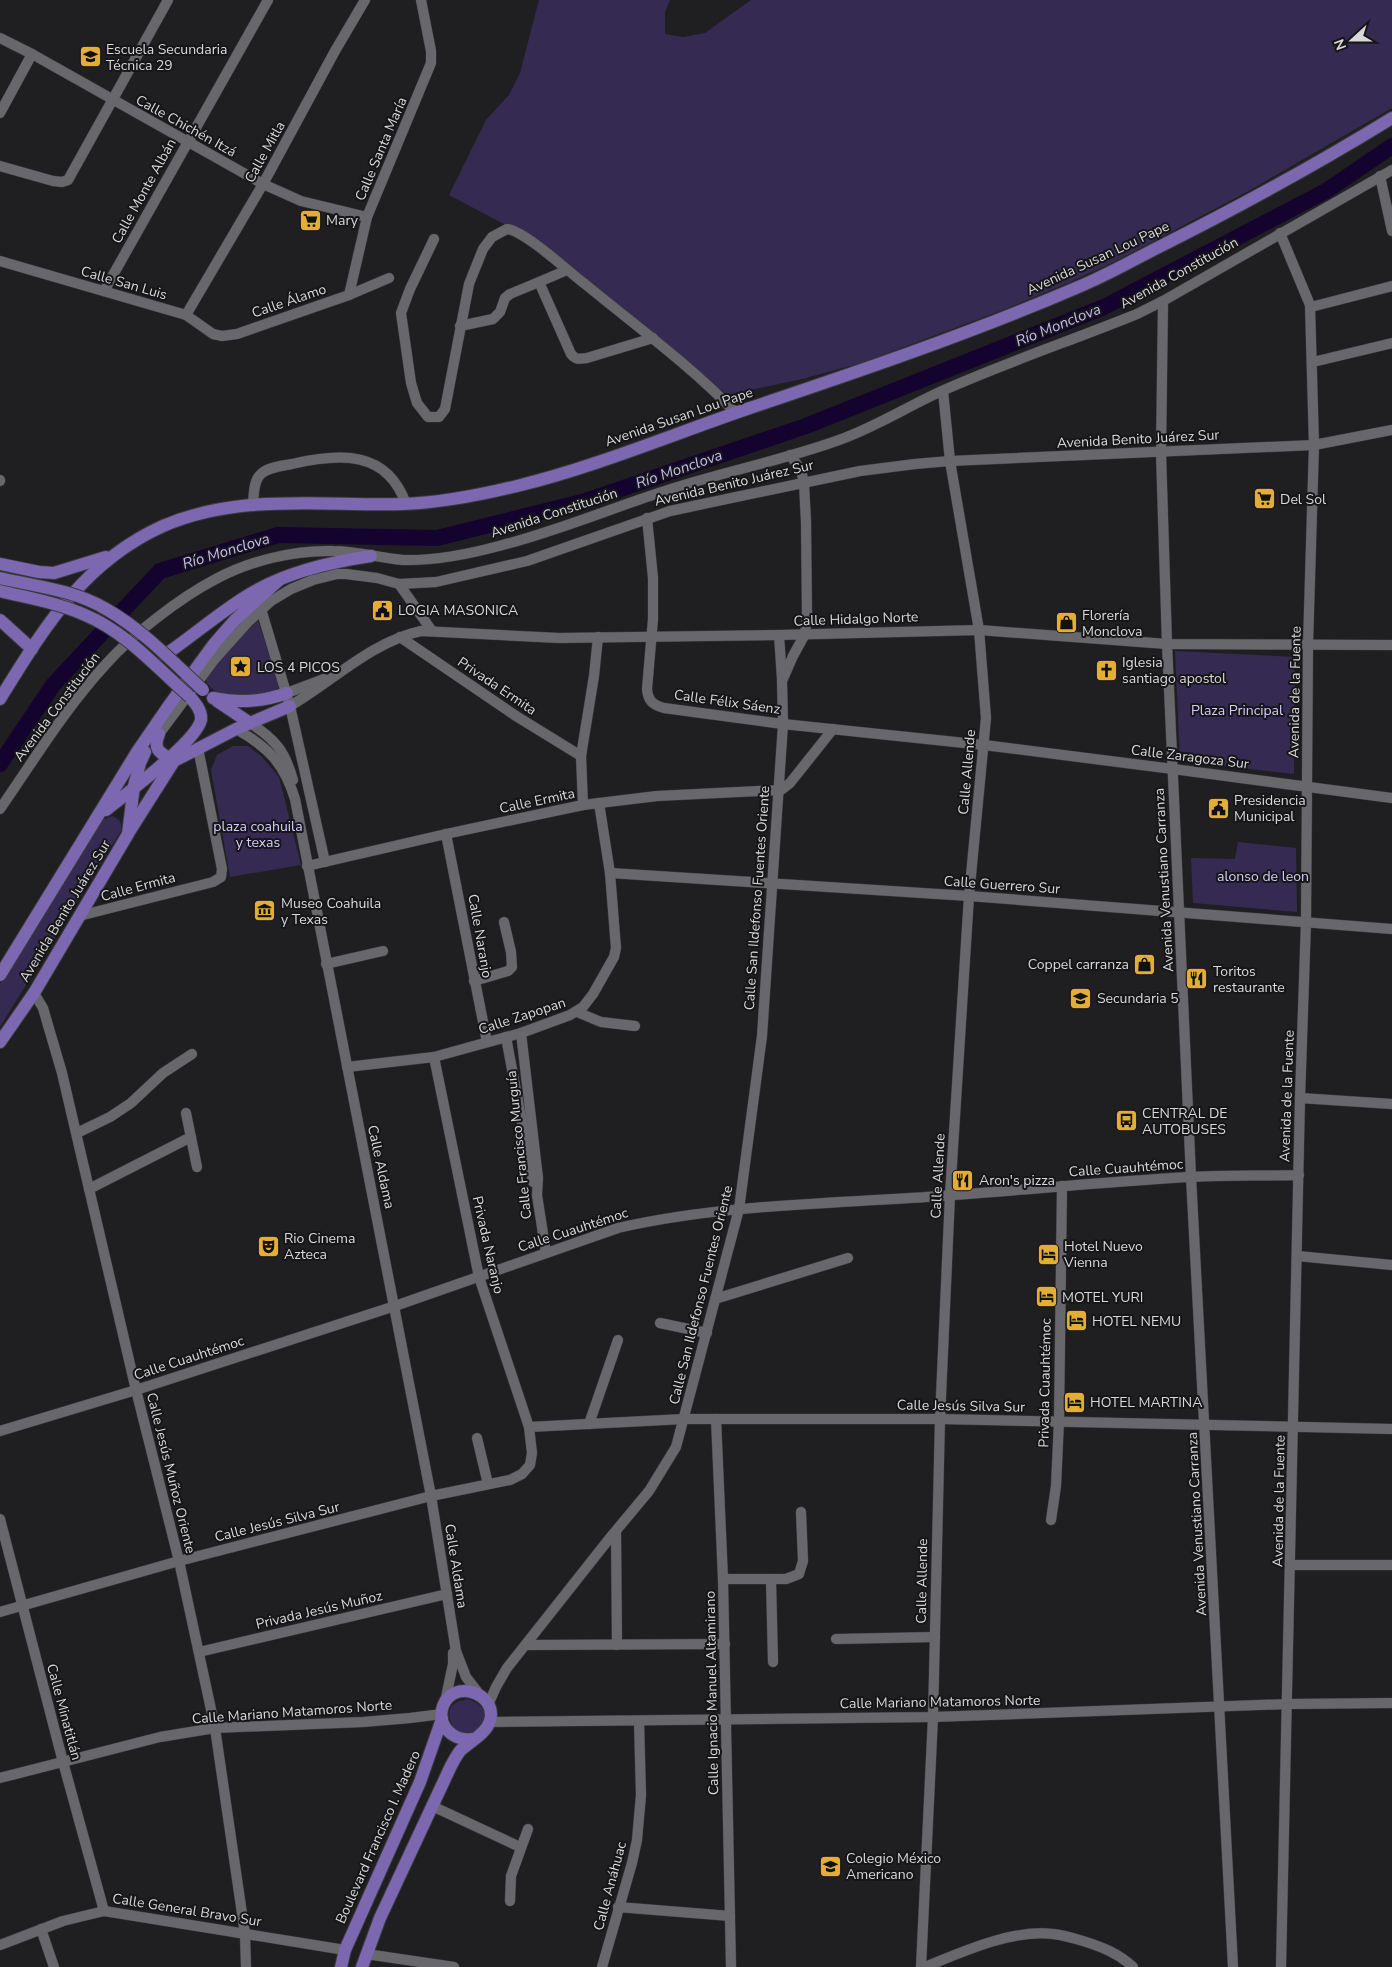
<svg xmlns="http://www.w3.org/2000/svg" width="1392" height="1967" font-family="'Nunito Sans',sans-serif">
	<style>
		.green { fill: #352b52 }
		.lines { fill: none; stroke-linecap: round; stroke-linejoin: round }
		.river { stroke: #13032e; stroke-width: 16 }
		.minor-casing { stroke: #3b3b3d; stroke-width: 11 }
		.major-casing { stroke: #3b3b3d; stroke-width: 14 }
		.minor { stroke: #68676b; stroke-width: 10 }
		.major { stroke: #7c68b0; stroke-width: 12 }
		.major-bridge-casing { stroke: #3b3b3d; stroke-width: 14; stroke-linecap: butt }
		.major-bridge { stroke: #7c68b0; stroke-width: 12 }
		.labels { text-anchor: middle; dominant-baseline: central; stroke-width: 4; stroke-linejoin: round; paint-order: stroke }
		.poi-label { font-size: 14px; fill: #d9d8da; stroke: #161518; text-anchor: start }
		.street-label { font-size: 14px; fill: #d9d8da; stroke: #161518 }
		.park-label { font-size: 14px; fill: #d6ccfd; stroke: #161518 }
		.water-label { font-size: 15px; font-style: italic; fill: #c7bafa; stroke: #161518 }
	</style>
	<rect width="100%" height="100%" fill="#1f1f21"/>
	<g class="green">
		<path d="M539,0h131l-5,12v22l18,3 22,-4 46,-33h641v108l-147,85 -131,69 -44,20 -67,28 -142,53 -59,16 -75,16 -183,-146 -23,-16 -72,-38 37,-75 23,-25 11,-22z"/>
		<path d="M258,620l21,66 -3,5c-22,4 -58,14 -71,-11l27,-35z"/>
		<path d="M1175,651l120,6 -1,117 -114,-13z"/>
		<path d="M233,746h15l14,11 17,20 22,88 -71,12 -19,-107 6,-15z"/>
		<path d="M113,816c7,4 9,7 8,15l-121,196v-43l101,-164z"/>
		<path d="M1238,842l58,6 1,64 -104,-9 -2,-45 44,1z"/>
		<path d="M467,1699c10,2 23,12 17,23 -3,4 -8,8 -11,12l-16,-2c-12,-15 -11,-30 10,-33z"/>
	</g>
	<g class="lines">
		<path class="river" d="M0,764l53,-79 107,-114 118,-36 159,3 145,-36 224,-76 298,-119 222,-116 66,-45"/>
		<defs>
			<g id="minor">
				<path d="M0,38l32,16 231,130 38,17 66,16"/>
				<path d="M0,113l32,-59"/>
				<path d="M0,166l53,15 9,1 6,-2 100,-180"/>
				<path d="M1380,176l12,55"/>
				<path d="M1280,233l30,72 4,140 -6,200 -2,277 -6,176 -19,869"/>
				<path d="M434,239l-24,50 -9,24 10,70 6,20 11,14h11l6,-8 24,-125 14,-35 9,-12 15,-8c18,2 62,43 78,55 51,42 105,81 151,129"/>
				<path d="M0,261l186,54 27,19 9,2 15,-2 112,-39 40,-17"/>
				<path d="M539,282l28,-12"/>
				<path d="M104,291l164,-291"/>
				<path d="M349,295l18,-78 64,-154v-12l-10,-51"/>
				<path d="M1163,301l-2,152 6,191 24,533 42,790"/>
				<path d="M1311,307l81,-21"/>
				<path d="M186,315l77,-131 72,-133 30,-51"/>
				<path d="M460,326l33,-7 7,-7 5,-14 5,-4 29,-12 32,72c5,6 8,5 16,4l66,-20"/>
				<path d="M1313,362l79,-19"/>
				<path d="M0,481v-1"/>
				<path d="M253,505c1,-9 0,-23 7,-30 7,-8 22,-9 32,-11 48,-11 95,-14 114,40"/>
				<path d="M647,518l6,60v41l-6,70c1,12 6,16 17,19l119,16 201,21 189,24 219,29"/>
				<path d="M399,584l33,47"/>
				<path d="M261,609l29,97 35,156"/>
				<path d="M779,635l3,44"/>
				<path d="M400,637l116,79 65,40"/>
				<path d="M287,693l37,-14"/>
				<path d="M290,706c43,-25 81,-64 131,-75l138,7 220,-3 200,-5 188,14 225,1"/>
				<path d="M250,723c25,16 35,28 43,57"/>
				<path d="M236,729c32,18 48,34 59,70l136,697 25,155 10,26 14,18"/>
				<path d="M159,734l55,-74 35,-39 22,-20 20,-12 22,-9 24,-6h9l31,4 22,6 37,-2 91,-21 143,-50 190,-40 55,-7 35,-3 364,-16 78,-15"/>
				<path d="M583,805l-2,-49 13,-80 4,-39"/>
				<path d="M0,809c34,-49 66,-102 107,-146 26,-29 73,-65 107,-83 35,-19 79,-30 119,-29 23,0 47,7 70,9 32,1 66,-6 96,-14 59,-15 115,-39 172,-57 56,-18 113,-29 168,-49 37,-13 69,-34 105,-50 63,-28 129,-50 193,-76l26,-13 229,-131"/>
				<path d="M446,834l41,208"/>
				<path d="M307,866l139,-32 137,-29 74,-9 124,-6 9,-7 43,-54"/>
				<path d="M610,873l359,23 423,33"/>
				<path d="M79,916l134,-34 8,-5 1,-8 -24,-121"/>
				<path d="M326,964l57,-13"/>
				<path d="M474,981l34,-10 4,-4 -1,-15 -7,-30"/>
				<path d="M34,993l9,15 19,65 74,317 43,171 36,167 30,206 1,33"/>
				<path d="M577,1012l24,10 34,4"/>
				<path d="M521,1033l17,145 -1,17 9,58"/>
				<path d="M506,1037l27,145"/>
				<path d="M347,1067l87,-10 87,-24 49,-18 13,-8 10,-13 21,-37 2,-9 -6,-75 -11,-70"/>
				<path d="M1300,1098l92,6"/>
				<path d="M186,1113l11,54"/>
				<path d="M77,1133l33,-16 21,-14 32,-30 29,-19"/>
				<path d="M89,1189l102,-52"/>
				<path d="M1297,1256l95,9"/>
				<path d="M715,1299l133,-41"/>
				<path d="M660,1323l47,10"/>
				<path d="M716,1419l7,160 8,388"/>
				<path d="M589,1424l29,-84"/>
				<path d="M529,1427l155,-8h256l452,10"/>
				<path d="M0,1431l136,-41 259,-84 223,-78c100,-23 205,-24 308,-31 88,-6 175,-15 263,-20 37,-2 73,-1 110,-2"/>
				<path d="M477,1438l11,46"/>
				<path d="M0,1519l63,243 41,149"/>
				<path d="M1051,1520l5,-34 3,-65 3,-235"/>
				<path d="M616,1532l1,113"/>
				<path d="M1291,1565h101"/>
				<path d="M723,1579h63l13,-5 4,-13 -2,-49"/>
				<path d="M771,1579l2,83"/>
				<path d="M0,1612l179,-51 252,-65 79,-16 12,-6 8,-9 2,-12 -3,-26 -50,-150 -45,-220"/>
				<path d="M836,1639l99,-2"/>
				<path d="M526,1645l199,-1"/>
				<path d="M199,1652l248,-58"/>
				<path d="M445,1702l8,-38v-11"/>
				<path d="M488,1705l8,-18 11,-19 102,-129 40,-48 27,-44 63,-238 23,-173 21,-312 -1,-43 11,-25 12,-22 2,-19 -1,-93 -2,-39 -3,-13 -11,-15"/>
				<path d="M489,1722l444,-5 355,-13 104,-1"/>
				<path d="M0,1778l160,-41 55,-9 148,-6 47,-4 32,-4"/>
				<path d="M432,1806l88,41"/>
				<path d="M510,1901l1,-25 17,-47"/>
				<path d="M618,1907l112,9"/>
				<path d="M41,1929l13,38"/>
				<path d="M0,1945l63,-24 41,-10 241,39"/>
				<path d="M366,1954l88,13"/>
				<path d="M602,1967l30,-104 5,-23 4,-45 -2,-74"/>
				<path d="M921,1967l12,-250 7,-298 10,-224 19,-299 17,-178 -7,-88 -29,-169 -7,-70"/>
				<path d="M925,1967c37,-15 87,-38 128,-33 10,1 20,4 30,7 19,6 35,12 50,26"/>
			</g>
			<g id="major">
				<path d="M0,564l39,8 15,1 52,-16"/>
				<path d="M0,620l32,29"/>
				<path d="M165,655c29,-20 55,-43 85,-61 36,-22 80,-32 121,-38"/>
				<path d="M213,698c27,5 49,4 74,-5"/>
				<path d="M0,699c44,-71 83,-137 163,-173 76,-33 159,-20 239,-22 38,-1 78,-9 115,-18 78,-19 154,-51 230,-77 110,-37 222,-75 329,-121 27,-11 52,-25 77,-38 82,-41 161,-84 239,-132"/>
				<path d="M217,701l33,22"/>
				<path d="M159,734c-7,17 2,19 15,27l62,-32 54,-23"/>
				<path d="M106,810c20,-16 90,-68 95,-90 1,-9 -5,-16 -11,-23"/>
				<path d="M129,832l45,-71"/>
				<path d="M0,975l137,-223 33,-48 44,-60 21,-24 44,-40"/>
				<path d="M0,1042l34,-49 94,-159 6,-48 6,-23 5,-11"/>
				<path d="M341,1967l4,-17 75,-168 22,-63"/>
				<path d="M362,1967l18,-49 70,-150c3,-6 6,-12 10,-17 9,-9 26,-17 30,-30 8,-28 -37,-43 -47,-15 -7,20 11,36 30,33"/>
			</g>
		</defs>
		<use href="#minor" class="minor-casing"/>
		<use href="#major" class="major-casing"/>
		<use href="#minor" class="minor"/>
		<use href="#major" class="major"/>
		<defs>
			<g id="major-bridge">
				<path d="M0,578c35,8 74,12 106,31 37,21 66,52 97,81"/>
				<path d="M0,591c28,7 59,12 85,24 41,17 72,53 105,82"/>
			</g>
		</defs>
		<use href="#major-bridge" class="major-bridge-casing"/>
		<use href="#major-bridge" class="major-bridge"/>
	</g>
	<defs>
		<symbol id="school-square" viewBox="-11 -11 22 22"><rect x="-9" y="-9" width="18" height="18" rx="4" fill="#e3ae35" stroke="#161518"/><path d="M0-5L7-2L0 1L-7-2ZM-4 1L0 2.5L4 1V4Q0 6-4 4Z" fill="#111"/></symbol>
		<symbol id="supermarket-square" viewBox="-11 -11 22 22"><rect x="-9" y="-9" width="18" height="18" rx="4" fill="#e3ae35" stroke="#161518"/><path d="M-6-5.5h2.5l.6 2H6L4.5 2H-2.5L-4.4-4H-6ZM-1.5 3.2a1.3 1.3 0 1 0 .1 0ZM3 3.2a1.3 1.3 0 1 0 .1 0Z" fill="#111"/></symbol>
		<symbol id="civic-square" viewBox="-11 -11 22 22"><rect x="-9" y="-9" width="18" height="18" rx="4" fill="#e3ae35" stroke="#161518"/><path d="M-.6-6.5H3V-4.5H.6V-3L4-1V1h2V6H-6V1h2V-1L-.6-3ZM-1.2 2.5V6h2.4V2.5Z" fill="#111"/></symbol>
		<symbol id="shop-square" viewBox="-11 -11 22 22"><rect x="-9" y="-9" width="18" height="18" rx="4" fill="#e3ae35" stroke="#161518"/><path d="M-5-2.5h2.3a2.7 3.5 0 0 1 5.4 0H5L5.5 6h-11ZM-1.5-2.5h3a1.5 2.3 0 0 0-3 0Z" fill="#111"/></symbol>
		<symbol id="sight-square" viewBox="-11 -11 22 22"><rect x="-9" y="-9" width="18" height="18" rx="4" fill="#e3ae35" stroke="#161518"/><path d="M0-6L1.8-2.2L6-1.7L2.9 1.2L3.7 5.4L0 3.3L-3.7 5.4L-2.9 1.2L-6-1.7L-1.8-2.2Z" fill="#111"/></symbol>
		<symbol id="church-square" viewBox="-11 -11 22 22"><rect x="-9" y="-9" width="18" height="18" rx="4" fill="#e3ae35" stroke="#161518"/><path d="M-1.2-6h2.4v3.5h3.3v2.4h-3.3V6h-2.4V-.1h-3.3v-2.4h3.3Z" fill="#111"/></symbol>
		<symbol id="museum-square" viewBox="-11 -11 22 22"><rect x="-9" y="-9" width="18" height="18" rx="4" fill="#e3ae35" stroke="#161518"/><path d="M0-6L6-3V-2H-6V-3ZM-5-1h2V3h-2ZM-1-1h2V3h-2ZM3-1h2V3H3ZM-6 4H6V6H-6Z" fill="#111"/></symbol>
		<symbol id="restaurant-square" viewBox="-11 -11 22 22"><rect x="-9" y="-9" width="18" height="18" rx="4" fill="#e3ae35" stroke="#161518"/><path d="M-5-6h1v4h1v-4h1v4h1v-4h1v5L-1.5 .5V6h-2V.5L-5-1ZM5-6V6H3V1.5H1.5Q1.5-4 5-6Z" fill="#111"/></symbol>
		<symbol id="bus-square" viewBox="-11 -11 22 22"><rect x="-9" y="-9" width="18" height="18" rx="4" fill="#e3ae35" stroke="#161518"/><path d="M-5-6H5V4H4V6H2V4H-2V6H-4V4H-5ZM-3.5-4V0h7V-4ZM-3.5 1.2v1.5H-2V1.2ZM2 1.2v1.5H3.5V1.2Z" fill="#111"/></symbol>
		<symbol id="theatre-square" viewBox="-11 -11 22 22"><rect x="-9" y="-9" width="18" height="18" rx="4" fill="#e3ae35" stroke="#161518"/><path d="M-5-5.5Q0-4 5-5.5V0Q5 5 0 6Q-5 5-5 0ZM-3.3-2.5H-1v1.5H-3.3ZM1-2.5H3.3v1.5H1ZM-2.8 1Q0 5.5 2.8 1Z" fill="#111"/></symbol>
		<symbol id="hotel-square" viewBox="-11 -11 22 22"><rect x="-9" y="-9" width="18" height="18" rx="4" fill="#e3ae35" stroke="#161518"/><path d="M-6-4.5h1.5V1H6V5H4.5V3h-9V5H-6ZM-4 0a1.8 1.8 0 1 1 3.6 0ZM.5 0V-2.5h3Q6-2.5 6 0Z" fill="#111"/></symbol>
		<symbol id="university-square" viewBox="-11 -11 22 22"><rect x="-9" y="-9" width="18" height="18" rx="4" fill="#e3ae35" stroke="#161518"/><path d="M0-5L7-2L0 1L-7-2ZM-4 1L0 2.5L4 1V4Q0 6-4 4Z" fill="#111"/></symbol>
	</defs>
	<g fill-rule="evenodd">
		<use href="#school-square" x="78" y="44" width="25" height="25"/>
		<use href="#supermarket-square" x="298" y="208" width="25" height="25"/>
		<use href="#supermarket-square" x="1252" y="486" width="25" height="25"/>
		<use href="#civic-square" x="370" y="598" width="25" height="25"/>
		<use href="#shop-square" x="1054" y="610" width="25" height="25"/>
		<use href="#sight-square" x="228" y="654" width="25" height="25"/>
		<use href="#church-square" x="1094" y="658" width="25" height="25"/>
		<use href="#civic-square" x="1206" y="796" width="25" height="25"/>
		<use href="#museum-square" x="252" y="898" width="25" height="25"/>
		<use href="#shop-square" x="1132" y="952" width="25" height="25"/>
		<use href="#restaurant-square" x="1184" y="966" width="25" height="25"/>
		<use href="#school-square" x="1068" y="986" width="25" height="25"/>
		<use href="#bus-square" x="1114" y="1108" width="25" height="25"/>
		<use href="#restaurant-square" x="950" y="1168" width="25" height="25"/>
		<use href="#theatre-square" x="256" y="1234" width="25" height="25"/>
		<use href="#hotel-square" x="1036" y="1242" width="25" height="25"/>
		<use href="#hotel-square" x="1034" y="1284" width="25" height="25"/>
		<use href="#hotel-square" x="1064" y="1308" width="25" height="25"/>
		<use href="#hotel-square" x="1062" y="1390" width="25" height="25"/>
		<use href="#university-square" x="818" y="1854" width="25" height="25"/>
	</g>
	<g class="labels">
		<g class="poi-label">
			<text x="106" y="49">Escuela Secundaria<tspan x="106" dy="16">Técnica 29</tspan></text>
			<text x="326" y="220">Mary</text>
			<text x="1280" y="499">Del Sol</text>
			<text x="398" y="610">LOGIA MASONICA</text>
			<text x="1082" y="615">Florería<tspan x="1082" dy="16">Monclova</tspan></text>
			<text x="1122" y="662">Iglesia<tspan x="1122" dy="16">santiago apostol</tspan></text>
			<text x="257" y="667">LOS 4 PICOS</text>
			<text x="1234" y="800">Presidencia<tspan x="1234" dy="16">Municipal</tspan></text>
			<text x="281" y="903">Museo Coahuila<tspan x="281" dy="16">y Texas</tspan></text>
			<text x="1129" y="964" text-anchor="end">Coppel carranza</text>
			<text x="1213" y="971">Toritos<tspan x="1213" dy="16">restaurante</tspan></text>
			<text x="1097" y="998">Secundaria 5</text>
			<text x="1142" y="1113">CENTRAL DE<tspan x="1142" dy="16">AUTOBUSES</tspan></text>
			<text x="979" y="1180">Aron's pizza</text>
			<text x="284" y="1238">Rio Cinema<tspan x="284" dy="16">Azteca</tspan></text>
			<text x="1064" y="1246">Hotel Nuevo<tspan x="1064" dy="16">Vienna</tspan></text>
			<text x="1062" y="1297">MOTEL YURI</text>
			<text x="1092" y="1321">HOTEL NEMU</text>
			<text x="1090" y="1402">HOTEL MARTINA</text>
			<text x="846" y="1858">Colegio México<tspan x="846" dy="16">Americano</tspan></text>
		</g>
		<g class="street-label">
			<text transform="translate(186 126) rotate(29)">Calle Chichén Itzá</text>
			<text transform="translate(381 149) rotate(-67)">Calle Santa María</text>
			<text transform="translate(265 152) rotate(-61)">Calle Mitla</text>
			<text transform="translate(144 191) rotate(-61)">Calle Monte Albán</text>
			<text transform="translate(1098 258) rotate(-25)">Avenida Susan Lou Pape</text>
			<text transform="translate(1179 273) rotate(-29)">Avenida Constitución</text>
			<text transform="translate(124 283) rotate(16)">Calle San Luis</text>
			<text transform="translate(289 301) rotate(-19)">Calle Álamo</text>
			<text transform="translate(679 417) rotate(-19)">Avenida Susan Lou Pape</text>
			<text transform="translate(1138 439) rotate(-3)">Avenida Benito Juárez Sur</text>
			<text transform="translate(734 483) rotate(-13)">Avenida Benito Juárez Sur</text>
			<text transform="translate(554 513) rotate(-18)">Avenida Constitución</text>
			<text transform="translate(856 619) rotate(-2)">Calle Hidalgo Norte</text>
			<text transform="translate(497 686) rotate(34)">Privada Ermita</text>
			<text transform="translate(1295 692) rotate(-89)">Avenida de la Fuente</text>
			<text transform="translate(727 702) rotate(8)">Calle Félix Sáenz</text>
			<text transform="translate(57 707) rotate(-53)">Avenida Constitución</text>
			<text transform="translate(1190 757) rotate(7)">Calle Zaragoza Sur</text>
			<text transform="translate(967 772) rotate(-85)">Calle Allende</text>
			<text transform="translate(537 801) rotate(-12)">Calle Ermita</text>
			<text transform="translate(1164 880) rotate(-93)">Avenida Venustiano Carranza</text>
			<text transform="translate(1002 885) rotate(4)">Calle Guerrero Sur</text>
			<text transform="translate(138 887) rotate(-15)">Calle Ermita</text>
			<text transform="translate(757 898) rotate(-86)">Calle San Ildefonso Fuentes Oriente</text>
			<text transform="translate(65 911) rotate(-59)">Avenida Benito Juárez Sur</text>
			<text transform="translate(480 936) rotate(80)">Calle Naranjo</text>
			<text transform="translate(522 1016) rotate(-18)">Calle Zapopan</text>
			<text transform="translate(1287 1096) rotate(-88)">Avenida de la Fuente</text>
			<text transform="translate(519 1145) rotate(-96)">Calle Francisco Murguía</text>
			<text transform="translate(381 1167) rotate(78)">Calle Aldama</text>
			<text transform="translate(1126 1168) rotate(-4)">Calle Cuauhtémoc</text>
			<text transform="translate(938 1176) rotate(-87)">Calle Allende</text>
			<text transform="translate(573 1230) rotate(-18)">Calle Cuauhtémoc</text>
			<text transform="translate(488 1245) rotate(77)">Privada Naranjo</text>
			<text transform="translate(701 1295) rotate(-76)">Calle San Ildefonso Fuentes Oriente</text>
			<text transform="translate(189 1358) rotate(-18)">Calle Cuauhtémoc</text>
			<text transform="translate(1045 1383) rotate(-89)">Privada Cuauhtémoc</text>
			<text transform="translate(961 1406) rotate(1)">Calle Jesús Silva Sur</text>
			<text transform="translate(171 1473) rotate(76)">Calle Jesús Muñoz Oriente</text>
			<text transform="translate(1279 1501) rotate(-89)">Avenida de la Fuente</text>
			<text transform="translate(277 1522) rotate(-14)">Calle Jesús Silva Sur</text>
			<text transform="translate(1197 1524) rotate(-93)">Avenida Venustiano Carranza</text>
			<text transform="translate(456 1566) rotate(81)">Calle Aldama</text>
			<text transform="translate(922 1581) rotate(-89)">Calle Allende</text>
			<text transform="translate(319 1610) rotate(-13)">Privada Jesús Muñoz</text>
			<text transform="translate(712 1693) rotate(-91)">Calle Ignacio Manuel Altamirano</text>
			<text transform="translate(940 1702) rotate(-1)">Calle Mariano Matamoros Norte</text>
			<text transform="translate(64 1712) rotate(75)">Calle Minatitlán</text>
			<text transform="translate(292 1712) rotate(-4)">Calle Mariano Matamoros Norte</text>
			<text transform="translate(378 1837) rotate(-66)">Boulevard Francisco I. Madero</text>
			<text transform="translate(610 1886) rotate(-75)">Calle Anáhuac</text>
			<text transform="translate(187 1910) rotate(9)">Calle General Bravo Sur</text>
		</g>
		<g class="park-label">
			<text x="1237" y="710">Plaza Principal</text>
			<text x="258" y="826">plaza coahuila<tspan x="258" dy="16">y texas</tspan></text>
			<text x="1263" y="876">alonso de leon</text>
		</g>
		<g class="water-label">
			<text transform="translate(1058 325) rotate(-22)">Río Monclova</text>
			<text transform="translate(679 469) rotate(-19)">Río Monclova</text>
			<text transform="translate(226 551) rotate(-17)">Río Monclova</text>
		</g>
	</g>
	<g transform="translate(1352 40) rotate(249)" stroke="#161518" stroke-width="4" paint-order="stroke">
	<path d="M0-4L9 19L0 12L-9 19Z" fill="#d9d8da"/>
	<text y="-8" font-size="14" font-weight="bold" text-anchor="middle" fill="#d9d8da">N</text>
	</g>
</svg>
